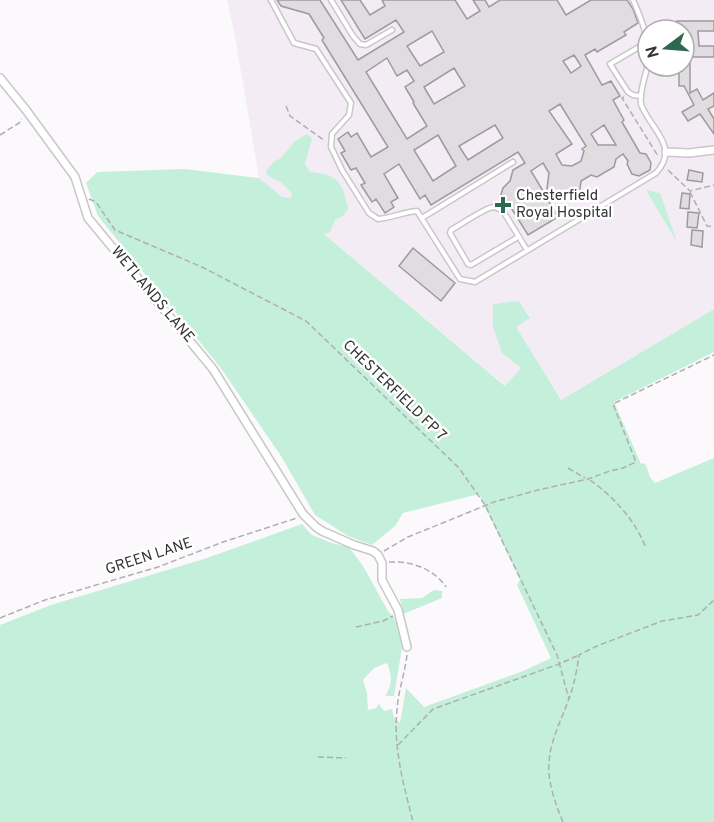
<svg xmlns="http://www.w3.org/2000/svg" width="714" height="822" font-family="Overpass,sans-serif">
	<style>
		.built { fill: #f4ecf5; fill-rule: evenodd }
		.green { fill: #c4efda }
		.building { fill: #e0dde0; stroke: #9d9a9d; stroke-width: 1.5; fill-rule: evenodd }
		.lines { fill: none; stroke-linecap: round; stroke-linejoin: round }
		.lane-casing { stroke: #c9c7c9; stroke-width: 7 }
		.street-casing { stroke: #c9c7c9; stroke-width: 10 }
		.path { stroke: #afaeb0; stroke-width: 1.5; stroke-dasharray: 6 3; stroke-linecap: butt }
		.lane { stroke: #fff; stroke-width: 4 }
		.street { stroke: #fff; stroke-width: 7 }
		.poi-dot { fill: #2f6851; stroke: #fff; stroke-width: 2 }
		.labels { text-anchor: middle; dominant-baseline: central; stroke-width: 5; stroke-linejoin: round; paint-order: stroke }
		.poi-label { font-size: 15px; fill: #343335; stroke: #fff; text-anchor: start }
		.street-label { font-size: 15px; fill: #343335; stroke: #fff }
	</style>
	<rect width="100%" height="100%" fill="#fbf9fc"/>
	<path class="built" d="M227,0h487v309l-153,91 -46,-73 15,-9 -11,-17 -25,3 28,64 -16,18 -183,-153 -64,-55 -24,-142zM648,30h36v36h-36z"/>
	<g class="green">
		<path d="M307,134l5,4 -7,26 5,8c29,3 32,9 38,37l-5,7 -8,4 -5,12 -6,2 181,152 16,-18 -19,-15 -9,-26v-23l26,-3 11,17 -14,9 45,73 153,-91v43l-100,50 27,62 2,-1 3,2 4,12 5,6 59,-25v364h-714v-197l51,-20 153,-46 98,-35 10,11 20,8 17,4 14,19 25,45 6,7 5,12 3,18 -8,48h-9c8,-12 7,-20 2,-33l-13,5 -11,12 4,13 1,17 8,-2 3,-4 5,7 8,-2 2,8 6,6 6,-35 18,19 99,-36 28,-13 -34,-73 3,-5 -41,-86 -76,19 -8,13 -23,19 -24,-9 -33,-21 -34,-59 -61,-89 -122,-151 -12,-33 11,-11 88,-3 74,9 23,19 9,1 1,-5 -11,-11 -13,-6 -2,-5 8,-9 7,-4 14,-17z"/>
		<path d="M646,190l14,3 17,49z"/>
		<path d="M434,590l8,1v7l-39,16 -3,-15 22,-1z"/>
	</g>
	<g class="building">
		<path d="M277,0h43l38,60 46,-28 -8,-12 -31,19 -24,-39h19l10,15 15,-9 -3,-6h73l12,19 13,-8 -7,-11h12l4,7 11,-7h57l9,15 25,-15h36l6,9 5,14 -14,9 2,3 -29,17 -2,-3 -10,6 17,30 9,-4 9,15 -7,4 11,20 -2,2 18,31 6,1 5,9 -1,7 -11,6 -7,-2 -5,-10 1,-3 -5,-7 -7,5 -2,8 -17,10 -6,-2 -10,6 -1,8 -17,10 -17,-2 12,20 -30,18 -18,-29 -7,-2 -3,-6 3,-10 7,-7 3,-11 12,-7 -7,-11 -87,53 -6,-10 -5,4 -21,-35 -15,10 14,24 -7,4 3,5 -9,6 -9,-14 -4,3 -11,-17 4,-2 -9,-15 -5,2 -10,-17 4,-2 -7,-12 10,-7 3,5 6,-4 14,24 17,-10 -66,-107 2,-2 -15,-24 -28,-8zM432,31l12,21 -24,14 -13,-20zM574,55l7,11 -10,7 -8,-12zM387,58l10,18 10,-6 7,11 -9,6 9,15 -1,1 14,23 -20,13 -41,-67zM454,68l11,18 -31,18 -10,-17zM560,104l26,42 -4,3 2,2 -3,10 -9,5 -10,-1 -6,-11 16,-10 -23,-33zM495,125l8,13 -35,22 -9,-14zM604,125l12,20h-18l-7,-11zM438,135l18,31 -23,15 -19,-31zM543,163l6,10 -3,23 -15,-25z"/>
		<path d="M677,21h37v10h-16l1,15h15v11h-24v36l7,-4 6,11 11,-7v13l-6,3 6,10v15l-14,-20 -12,7 -6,-9 12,-7 -10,-19h-5v-20h5v-13h5v-12l-1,-10 -10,-1z"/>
		<path d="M689,170l14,3 -1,9 -15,-2z"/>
		<path d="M682,193l8,1 -1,15 -9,-1z"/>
		<path d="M688,212l11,1 -2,15 -10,-1z"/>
		<path d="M692,230l11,1 -1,16 -11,-2z"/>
		<path d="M413,248l42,35 -14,18 -42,-35z"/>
	</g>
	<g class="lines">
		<defs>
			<g id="lane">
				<path d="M271,0l23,43 22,6 35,54 -2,12 -17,19 -1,13 11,23 27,43 9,6c14,-1 25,-7 39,-8l43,68 15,3 181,-109c20,-22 4,-36 -9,-57 -2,-4 -5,-8 -6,-12 -2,-14 5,-28 7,-41 2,-23 -6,-43 -15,-63"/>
				<path d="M331,0l22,36 7,8 6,1 26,-15"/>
				<path d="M641,96l-8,-1 -5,-3 -18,-28 29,-17 9,-2"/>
				<path d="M422,218l91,-56"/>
				<path d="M518,237l-47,28 -3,-1 -18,-31 1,-3c9,-5 34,-22 42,-23 4,0 6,2 10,4l24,39"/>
			</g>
			<g id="street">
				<path d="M0,78l26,32 49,67 13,41 125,151 90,145 13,13 6,4 32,14 19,6 5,4 4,8v17l16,30 9,37"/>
				<path d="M666,152l23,1 25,-3"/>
			</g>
		</defs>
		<use href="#lane" class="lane-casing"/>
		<use href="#street" class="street-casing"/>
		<g class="path">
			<path d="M624,97l-2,1 36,58"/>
			<path d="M286,106l4,10 35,25"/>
			<path d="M0,135l19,-12 3,-4"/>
			<path d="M668,170l22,21 24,-6"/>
			<path d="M690,192l17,34 7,1"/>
			<path d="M89,199l7,3 19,28 87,37 104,54 153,147 26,37 72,150 12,44"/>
			<path d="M568,468l17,10"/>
			<path d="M590,480c24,17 45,40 56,68"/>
			<path d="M384,551l24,-14 86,-35 44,-12 50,-11 22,-8 13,-3 13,-6 -23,-58 101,-49"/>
			<path d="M389,562c22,-1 44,6 57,25"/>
			<path d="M0,618l45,-18 113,-33 65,-25 74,-24"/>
			<path d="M356,627l27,-6 10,-5"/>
			<path d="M407,655c-2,18 -9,36 -10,55 -4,38 7,76 16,112"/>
			<path d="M398,745l35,-36 126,-45 20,-9"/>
			<path d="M318,757l28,1"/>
			<path d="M563,822c-7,-16 -16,-42 -14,-59 1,-22 12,-42 19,-62 6,-15 9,-31 11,-46l18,-9 65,-25 36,-6 16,-15"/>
		</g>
		<use href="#lane" class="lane"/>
		<use href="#street" class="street"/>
	</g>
	<path class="poi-dot" d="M500 196h6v6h6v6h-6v6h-6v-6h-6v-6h6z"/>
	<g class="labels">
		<g class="poi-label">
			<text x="516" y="196">Chesterfield<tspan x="516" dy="17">Royal Hospital</tspan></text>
		</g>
		<g class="street-label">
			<text transform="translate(152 295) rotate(50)">WETLANDS LANE</text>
			<text transform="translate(394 391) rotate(44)">CHESTERFIELD FP 7</text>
			<text transform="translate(149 557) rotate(-18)">GREEN LANE</text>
		</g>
	</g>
	<g transform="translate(666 48) rotate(254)"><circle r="28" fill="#ffffff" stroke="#aeadae" stroke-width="1.5"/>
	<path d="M0-4.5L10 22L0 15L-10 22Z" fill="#2f6851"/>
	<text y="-9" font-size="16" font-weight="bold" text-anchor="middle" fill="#343335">N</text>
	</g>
</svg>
